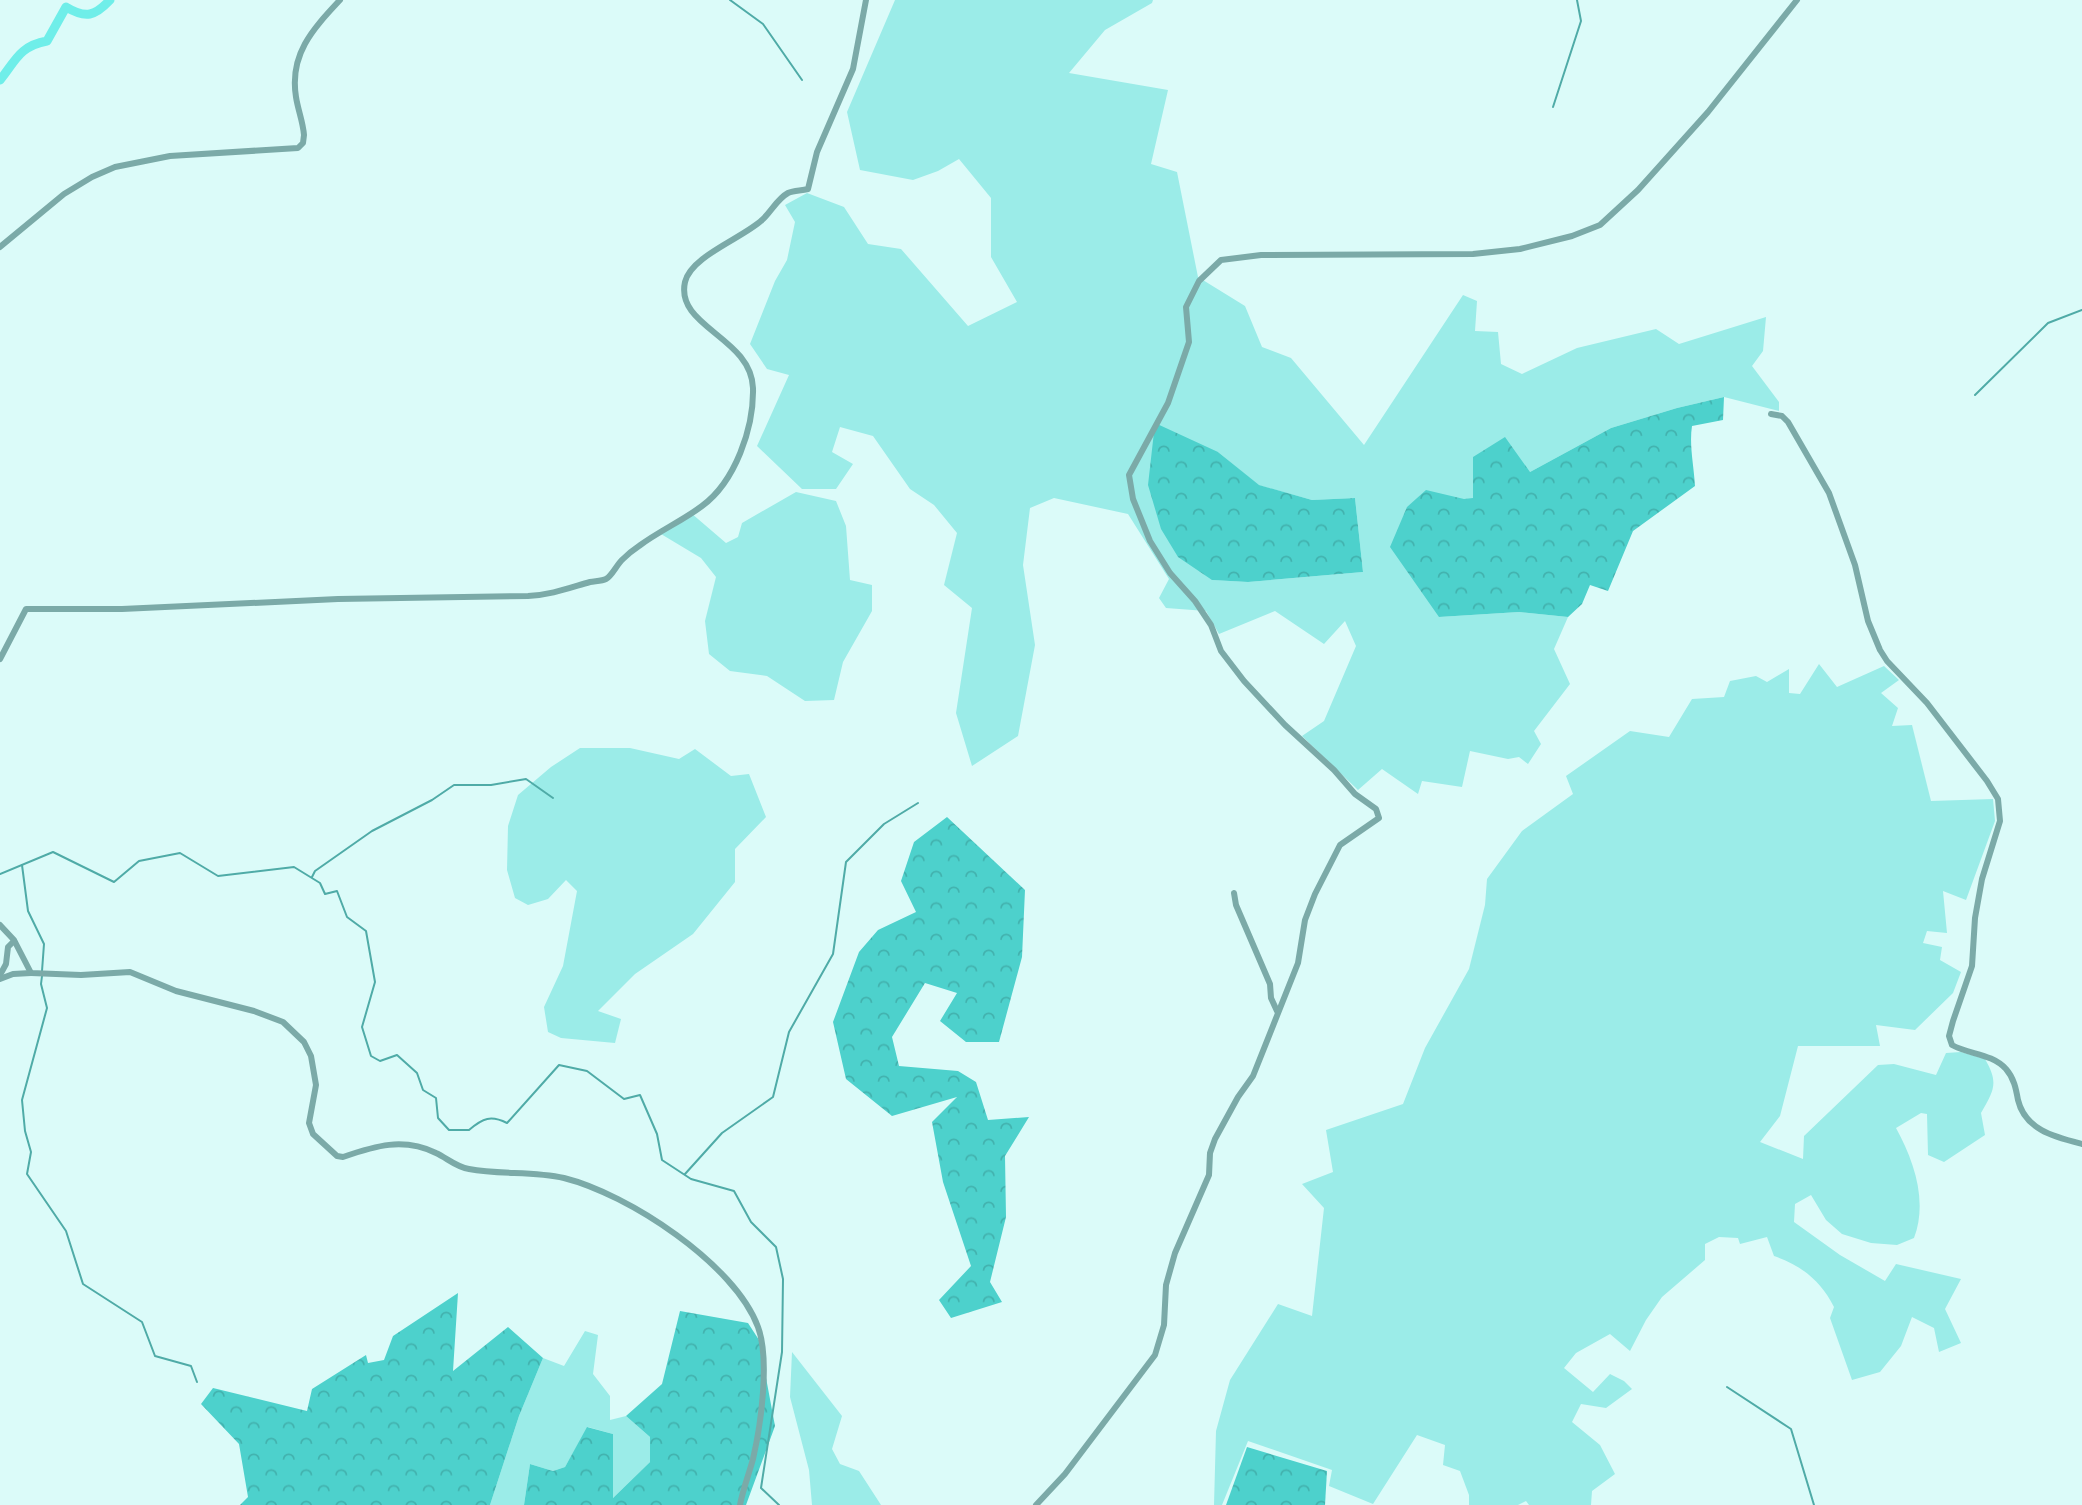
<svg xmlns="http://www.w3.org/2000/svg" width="2082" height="1505" font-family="'Zilla Slab',serif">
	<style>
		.green { fill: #9bece8; fill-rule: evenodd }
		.forest { fill: url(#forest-crowns) }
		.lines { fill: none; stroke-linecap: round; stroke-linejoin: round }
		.stream { stroke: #4faba7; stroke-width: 2 }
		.river { stroke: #6feee9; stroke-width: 9 }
		.minor { stroke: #7baaa8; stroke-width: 6 }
	</style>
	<defs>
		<pattern id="forest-crowns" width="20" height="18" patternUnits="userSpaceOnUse" patternTransform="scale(1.75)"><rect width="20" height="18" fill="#4dd1cc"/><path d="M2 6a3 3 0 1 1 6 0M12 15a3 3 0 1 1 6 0" fill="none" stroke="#42b2ae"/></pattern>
	</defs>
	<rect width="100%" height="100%" fill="#dbfbf9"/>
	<g class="green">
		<path d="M895,0h258l-1,3 -47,27 -36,43 99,17 -17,74 26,8 21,105 47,29 17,41 29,11 73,87 99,-150 14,6 -2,30 23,1 3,32 21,10 55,-26 79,-19 23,15 87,-27 -3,34 -11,15 27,36v9l-55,-14 -47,11 -66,20 -81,44 -57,27h-9l-25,118 80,-5 49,5 -14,32 16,35 -36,47 7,13 -13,20 -9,-7 -11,2 -38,-8 -8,36 -40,-6 -4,13 -36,-25 -24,21 -56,-54 22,-15 32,-75 -11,-25 -21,23 -49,-33 -56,23 -13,-23 -40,-3 -7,-10 10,-19 -41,-65 -74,-16 -24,10 -7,57 12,80 -17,91 -46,30 -16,-53 16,-105 -28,-23 13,-52 -23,-28 -24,-16 -37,-53 -33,-9 -8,25 21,12 -17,25h-34l-45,-43 32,-71 -22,-6 -17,-25 25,-63 12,-21 8,-38 -10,-17 22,-12 37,14 24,37 33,5 67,77 49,-24 -26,-45v-59l-32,-39 -21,12 -25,9 -53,-10 -13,-58zM1218,452l40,33 54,15 43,-2 8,74 -115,10 -36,-2z"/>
		<path d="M796,492l40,9 10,25 4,54 22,5v26l-29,51 -9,38 -29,1 -38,-25 -37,-5 -21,-17 -4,-33 11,-44 -15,-19 -40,-24 30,-21 35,30 12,-6 4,-14z"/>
		<path d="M1819,664l18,23 47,-21 15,14 -18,13 17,15 -6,18 20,-1 19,76 62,-2 2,22 -29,79 -23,-9 4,42 -20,-2 -4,12 19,4 -2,13 21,12 -8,21 -38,37 -39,-5 4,21h-82l-18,70 -20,26 43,17 1,-23 74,-71 16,-1 42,11 10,-22 15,-1 24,7c14,24 9,31 -4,54l4,22 -41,27 -16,-7 -1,-41 -6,-1 -25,15c18,33 32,73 18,110l-17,7 -26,-2 -29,-9 -16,-14 -15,-25 -16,9 -1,18 46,33 45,26 11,-17 65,15 -16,30 16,34 -22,9 -5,-24 -22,-11 -11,29 -21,26 -28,8 -22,-62 4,-11c-13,-26 -33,-42 -60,-51l-7,-19 -27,7 -2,-6 -19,-1 -14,7v16l-43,37 -16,23 -16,31 -20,-17 -34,19 -12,15 29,24 17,-18 14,7 8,8 -26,19 -25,-4 -9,18 28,23 15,29 -23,17 -1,14h-62l-3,-4 -8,4h-49v-10l-9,-24 -17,-6 2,-20 -28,-10 -44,69 -44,-18 3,-16 -84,-29 -26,64h-8l2,-74 14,-51 48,-76 34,12 12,-108 -22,-24 31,-12 -7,-42 77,-26 22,-56 44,-79 16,-64 2,-26 35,-48 51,-37 -7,-18 64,-45 39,6 23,-38 32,-2 6,-16 26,-5 11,6 22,-13v24l11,1z"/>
		<path d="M580,748h50l49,11 16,-10 36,27 18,-2 17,43 -31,32v33l-42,52 -58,40 -37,37 23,8 -6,24 -54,-5 -13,-6 -4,-25 19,-41 14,-75 -11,-11 -18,19 -20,6 -13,-7 -8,-28 1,-44 10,-31 33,-28z"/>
		<path d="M585,1331l13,4 -5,39 17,22v24l16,-4 24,21v25l-38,37 1,-65 -25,-7 -23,40 -12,4 -23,-7 -6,41h-34l29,-89 24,-58 21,8z"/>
		<path d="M792,1352l50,64 -10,33 8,15 19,7 22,34h-69l-3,-35 -19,-73z"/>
	</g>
	<g class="forest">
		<path d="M1724,397l-1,23 -31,6c-3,19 2,40 3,60l-62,45 -25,60 -18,-6 -8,19 -14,13 -49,-5 -80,5 -49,-70 17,-40 19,-17 38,9 9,-1v-41l32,-20 25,35 81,-44 66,-20z"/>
		<path d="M1155,423l63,29 41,33 53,15 43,-2 8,74 -115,10 -36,-2 -34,-23 -17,-28 -13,-44z"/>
		<path d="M947,817l78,73 -3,67 -23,85h-33l-26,-21 17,-28 -32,-10 -33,54 7,29 59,5 18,11 12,38 41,-3 -24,39 1,61 -16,65 12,20 -51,16 -12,-18 32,-34 -28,-84 -11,-60 25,-25 -65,19 -46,-37 -13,-57 26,-70 19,-22 38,-18 -15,-31 13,-39z"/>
		<path d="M458,1293l-5,78 55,-44 35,31 -24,58 -29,89h-250l8,-8 -9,-53 -38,-40 12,-16 94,23 5,-22 54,-34 2,8 16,-3 9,-24z"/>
		<path d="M680,1311l68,12 11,17 16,86 -29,79h-222l6,-41 23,7 12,-4 22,-40 26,7v64l37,-36v-25l-24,-21 36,-32z"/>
		<path d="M1247,1447l80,24 -2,34h-99z"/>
	</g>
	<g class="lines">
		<g class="stream">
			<path d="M730,0l33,24 39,56"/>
			<path d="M1553,107l28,-86 -4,-21"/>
			<path d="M1975,395l73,-72 34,-13"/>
			<path d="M22,865l6,46 16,33 -2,27"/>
			<path d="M0,874l53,-22 61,30 25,-21 41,-8 38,23 76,-9 26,16 5,11 12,-3 10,26 19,14 9,51 -13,45 9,29 9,5 17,-6 20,18 6,17 13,8 2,20 11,12h20c14,-12 22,-15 38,-7l52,-58 28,6 37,28 16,-4 17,39 5,26 29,19 43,12 17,31 25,25 7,32 -1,73 -21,136 18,17"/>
			<path d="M312,877l3,-6 57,-40 60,-31 22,-15h37l35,-6 27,19"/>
			<path d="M42,976l-1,8 6,24 -25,92 3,31 6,21 -4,22 39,57 17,53 59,38 13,34 36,10 6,16"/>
			<path d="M685,1174l37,-41 51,-36 16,-65 44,-78 13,-92 38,-38 34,-21"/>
			<path d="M1727,1387l64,42 23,76"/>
		</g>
		<path class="river" d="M0,80c15,-18 19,-34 47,-39l19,-34c20,12 29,9 44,-7"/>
		<g class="minor">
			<path d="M0,247l64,-53 28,-17 23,-10 55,-11 128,-8 5,-5 1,-8c-1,-13 -6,-25 -8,-38 -7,-43 17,-68 44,-97"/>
			<path d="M1771,414l11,2 6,6 41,71 26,72 13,56 12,29 7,11 40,42 60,78 11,18 2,22 -18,58 -7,39 -3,48 -19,55 -4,15 3,9c18,10 39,8 54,24 8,9 10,20 12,31 7,30 37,37 64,44"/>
			<path d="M0,659l26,-50h96l216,-10 190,-3c23,-1 41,-8 62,-14 5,-1 12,-1 16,-3 6,-3 11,-15 17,-20 5,-5 10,-9 16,-13 20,-15 43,-25 63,-40 33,-24 52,-78 51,-118 -2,-51 -78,-61 -68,-106 6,-26 58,-44 77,-62 9,-8 15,-21 26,-27 6,-3 13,-2 20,-4l9,-37 36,-83 13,-69"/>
			<path d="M1234,893l2,12 34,79 1,14 6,13"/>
			<path d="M0,925l14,15 17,33 50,2 49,-3 46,19 78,20 29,11 21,20 7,14 5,29 -7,38 4,11 24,22 6,1c32,-11 60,-20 93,-4 11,5 20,14 33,16 31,6 64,2 95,9 64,16 171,86 194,149 12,32 3,98 -5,132 -4,15 -10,30 -13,46"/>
			<path d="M0,975l6,-11 2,-17 6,-6"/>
			<path d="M0,979l13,-5 18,-1"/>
			<path d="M1036,1505l29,-31 90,-119 9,-30 2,-40 9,-32 34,-78 1,-22 5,-14 23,-42 15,-21 45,-113 7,-43 10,-26 25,-49 39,-27 -3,-9 -21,-15 -21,-24 -49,-45 -41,-44 -23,-30 -10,-26 -16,-24 -25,-28 -20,-32 -17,-42 -4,-24 39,-72 21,-61 -3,-35 13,-26 22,-21 40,-5 212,-1 47,-5 52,-13 28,-11 38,-35 70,-78 89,-112"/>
		</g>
	</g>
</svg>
